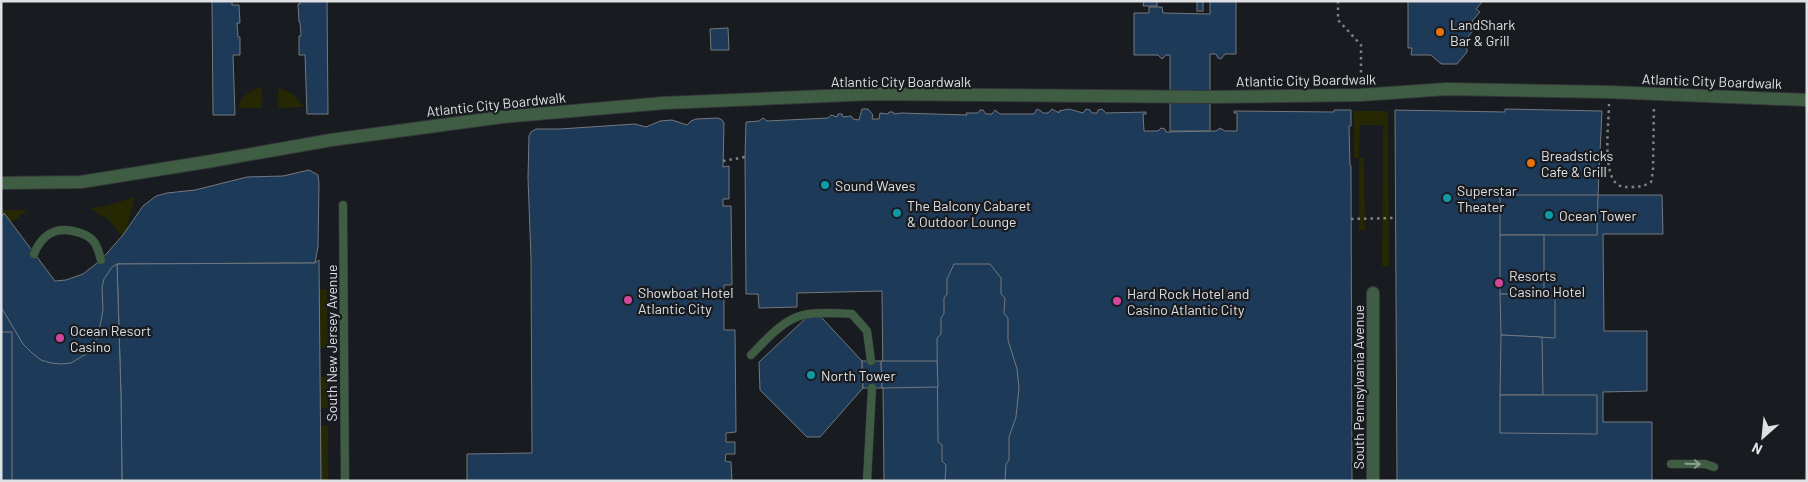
<svg xmlns="http://www.w3.org/2000/svg" width="1808" height="482" font-family="Barlow,sans-serif">
	<style>
		.green { fill: #252802 }
		.building { fill: #1e3a59; stroke: #74787d }
		.lines { fill: none; stroke-linecap: round; stroke-linejoin: round }
		.lane-casing { stroke: #34373a; stroke-width: 9 }
		.street-casing { stroke: #34373a; stroke-width: 14 }
		.path { stroke: #808386; stroke-width: 2.5; stroke-dasharray: 2.5 4; stroke-linecap: butt }
		.lane { stroke: #3f5d42; stroke-width: 8 }
		.street { stroke: #3f5d42; stroke-width: 12 }
		.oneway { stroke: #8e9e92 }
		.food-dot { fill: #e8710a; stroke: #181b1f; stroke-width: 2 }
		.culture-dot { fill: #0f9aa8; stroke: #181b1f; stroke-width: 2 }
		.hotel-dot { fill: #d1479c; stroke: #181b1f; stroke-width: 2 }
		.labels { text-anchor: middle; dominant-baseline: central; stroke-width: 4.5; stroke-linejoin: round; paint-order: stroke }
		.poi-label { font-size: 14px; fill: #dee0e3; stroke: #181b1f; text-anchor: start }
		.street-label { font-size: 14px; fill: #dee0e3; stroke: #181b1f }
	</style>
	<rect width="100%" height="100%" fill="#181b1f"/>
	<g class="green">
		<path d="M263,87l-2,5 2,7 -2,4 1,5h-24c2,-12 14,-19 25,-21z"/>
		<path d="M277,87l16,7 11,13 -26,1 1,-5 -2,-4 2,-8z"/>
		<path d="M1354,111h34l1,155h-7l1,-141h-23l-1,33h5l1,72h-6v-72h-5z"/>
		<path d="M135,197l-9,34 -4,5 -14,-17 -19,-11 16,-2z"/>
		<path d="M1,210h27l-17,13 -7,-9 -3,4z"/>
		<path d="M319,289l8,1 1,58h-9z"/>
		<rect x="320" y="377" width="8" height="31"/>
		<path d="M320,426h8v55h-7z"/>
	</g>
	<g class="building">
		<path d="M212,1h20v4h7l1,18h-3l1,14h2v18h-7l2,60h-22z"/>
		<path d="M300,1h27l1,113h-21l-2,-59h-6v-19h2l-1,-14h-1l-1,-18h2z"/>
		<path d="M1144,1h13v5h-14z"/>
		<rect x="1197" y="1" width="6" height="10"/>
		<path d="M1210,1h26v53h-11l-4,5 -3,-1 -2,-4h-6v77h-40v-76h-4l-4,4 -4,-4h-24v-42h15v-6h13l1,6 47,1z"/>
		<path d="M1408,1h75l-7,8 4,3 -8,9 5,5 -10,12v14l-10,12h-16l-10,-9h-20l1,-7h-4z"/>
		<path d="M728,28l1,22h-18l-1,-21z"/>
		<path d="M862,109h6l5,6 -1,4h7l1,-6 8,1 1,-2h4l1,2 7,-1 66,2 -1,-2h12l2,-3h3l3,4h6l3,-4 5,4h34l3,-5 4,2 2,2h5l4,-4 7,4v-2l10,-2 14,4 3,-4 4,1 2,3h5l1,-3 4,-1 4,4 40,-1v2h-3l1,17h14l3,-3 4,1 1,3 50,-1 4,-3 5,3h12v-18h-3v-2l100,1v-2h17v16h-2l1,40h1l1,315h-468l-2,-190 -85,2v14l-38,1 -1,-14h-12l-1,-137 1,-35 13,-1 4,-3 4,3 61,-3 3,-3 6,2 1,-3h4l1,3 8,-1 2,3 6,1z"/>
		<path d="M1505,109l97,2 -4,84h64l1,39h-60l1,97h43v60l-44,1v30h49v59h-255l-2,-371 110,2z"/>
		<path d="M718,118l4,2 2,3 -1,44 6,-1v33h-6v7h8l1,79h-8v45h11l1,102 -10,1v9h9v12h-9l-1,7 6,1 1,19h-265v-27l65,-1 -1,-194 -3,-81 1,-42 2,-4 5,-3h24l75,-5 11,3 14,-6 12,-1 15,5 4,-4 5,-2z"/>
		<path d="M309,170l9,5 1,9 -1,63 -3,16 -198,1 4,131 1,86h-121v-263l3,-5 51,68 11,-1 17,-6 18,-14 22,-25 20,-29 13,-10 11,-3 28,-3 52,-13 36,-1z"/>
		<path d="M1500,195h98l-1,40h-97z"/>
		<path d="M1500,235h44v60l-44,-1z"/>
		<path d="M319,260l2,221h-199l-1,-86 -4,-131 198,-1z"/>
		<path d="M117,264l4,131 1,86h-121v-174l22,37 9,9 9,7 10,3 10,1 10,-1 15,-9 12,-17 5,-27 -1,-23 2,-8 8,-12z"/>
		<path d="M954,264h36l11,14v16l4,4 -1,15 4,5v22l9,29 2,19 -3,29 -7,20v23l-3,4 -1,17h-60l1,-16 -4,-4v-16l-4,-3 -1,-104 4,-4v-16l3,-4v-16l3,-4v-15z"/>
		<path d="M1500,294l55,1v43l-54,-3z"/>
		<path d="M807,317h14l41,44 1,27 -43,49h-13l-47,-47 -1,-28z"/>
		<rect x="1" y="332" width="11" height="149"/>
		<path d="M1501,335l41,2 1,58h-43z"/>
		<path d="M862,361h19l1,27h-19z"/>
		<path d="M881,361h56l1,26 -56,1z"/>
		<path d="M1500,395h97v39l-97,-1z"/>
	</g>
	<g class="lines">
		<defs>
			<g id="lane">
				<path d="M343,205l2,276"/>
				<path d="M34,254c7,-18 20,-27 39,-23 8,2 16,4 21,11 4,5 5,12 7,18"/>
				<path d="M751,355c13,-13 28,-31 46,-38 13,-6 41,-4 55,-3l15,17 4,30"/>
				<path d="M1671,464h34l9,3"/>
				<path d="M867,481l5,-93"/>
			</g>
			<g id="street">
				<path d="M1,183l80,-1 131,-21 119,-21 171,-23 162,-14 208,-9 338,3 150,-2 87,-6 162,3 198,8"/>
				<path d="M1373,293v188"/>
			</g>
		</defs>
		<use href="#lane" class="lane-casing"/>
		<use href="#street" class="street-casing"/>
		<g class="path">
			<path d="M1338,1v19l23,25v29"/>
			<path d="M1609,104c0,19 -7,68 8,80 5,4 10,3 15,3 8,0 12,-1 19,-5l2,-11 1,-66"/>
			<path d="M723,161l22,-4"/>
			<path d="M1351,219l43,-1"/>
		</g>
		<use href="#lane" class="lane"/>
		<use href="#street" class="street"/>
	</g>
	<defs><path id="oneway-shaft" d="M-6 0H5M1.5-3L5.5 0L1.5 3" fill="none" stroke-width="1.6" stroke-linecap="round" stroke-linejoin="round" transform="scale(1.25)"/></defs>
	<use class="oneway" href="#oneway-shaft" transform="translate(1693 464) rotate(1)"/>
	<g class="food-dot">
		<circle cx="1440" cy="32" r="5"/>
		<circle cx="1531" cy="163" r="5"/>
	</g>
	<g class="culture-dot">
		<circle cx="825" cy="185" r="5"/>
		<circle cx="1447" cy="198" r="5"/>
		<circle cx="897" cy="213" r="5"/>
		<circle cx="1549" cy="215" r="5"/>
		<circle cx="811" cy="375" r="5"/>
	</g>
	<g class="hotel-dot">
		<circle cx="1499" cy="283" r="5"/>
		<circle cx="628" cy="300" r="5"/>
		<circle cx="1117" cy="301" r="5"/>
		<circle cx="60" cy="338" r="5"/>
	</g>
	<g class="labels">
		<g class="poi-label">
			<text x="1450" y="24">LandShark<tspan x="1450" dy="16">Bar &amp; Grill</tspan></text>
			<text x="1541" y="155">Breadsticks<tspan x="1541" dy="16">Cafe &amp; Grill</tspan></text>
			<text x="835" y="185">Sound Waves</text>
			<text x="1457" y="190">Superstar<tspan x="1457" dy="16">Theater</tspan></text>
			<text x="907" y="205">The Balcony Cabaret<tspan x="907" dy="16">&amp; Outdoor Lounge</tspan></text>
			<text x="1559" y="215">Ocean Tower</text>
			<text x="1509" y="275">Resorts<tspan x="1509" dy="16">Casino Hotel</tspan></text>
			<text x="638" y="292">Showboat Hotel<tspan x="638" dy="16">Atlantic City</tspan></text>
			<text x="1127" y="293">Hard Rock Hotel and<tspan x="1127" dy="16">Casino Atlantic City</tspan></text>
			<text x="70" y="330">Ocean Resort<tspan x="70" dy="16">Casino</tspan></text>
			<text x="821" y="375">North Tower</text>
		</g>
		<g class="street-label">
			<text transform="translate(1306 80) rotate(-1)">Atlantic City Boardwalk</text>
			<text x="901" y="81">Atlantic City Boardwalk</text>
			<text transform="translate(1712 81) rotate(2)">Atlantic City Boardwalk</text>
			<text transform="translate(496 104) rotate(-6)">Atlantic City Boardwalk</text>
			<text transform="translate(331 343) rotate(-90)">South New Jersey Avenue</text>
			<text transform="translate(1358 387) rotate(-90)">South Pennsylvania Avenue</text>
		</g>
	</g>
	<rect width="1808" height="482" fill="none" stroke="#dee0e3" stroke-width="5"/>
	<g transform="translate(1763 437) rotate(207)" stroke="#181b1f" stroke-width="4" paint-order="stroke">
	<path d="M0-4L9 19L0 12L-9 19Z" fill="#dee0e3"/>
	<text y="-8" font-size="14" font-weight="bold" text-anchor="middle" fill="#dee0e3">N</text>
	</g>
</svg>
